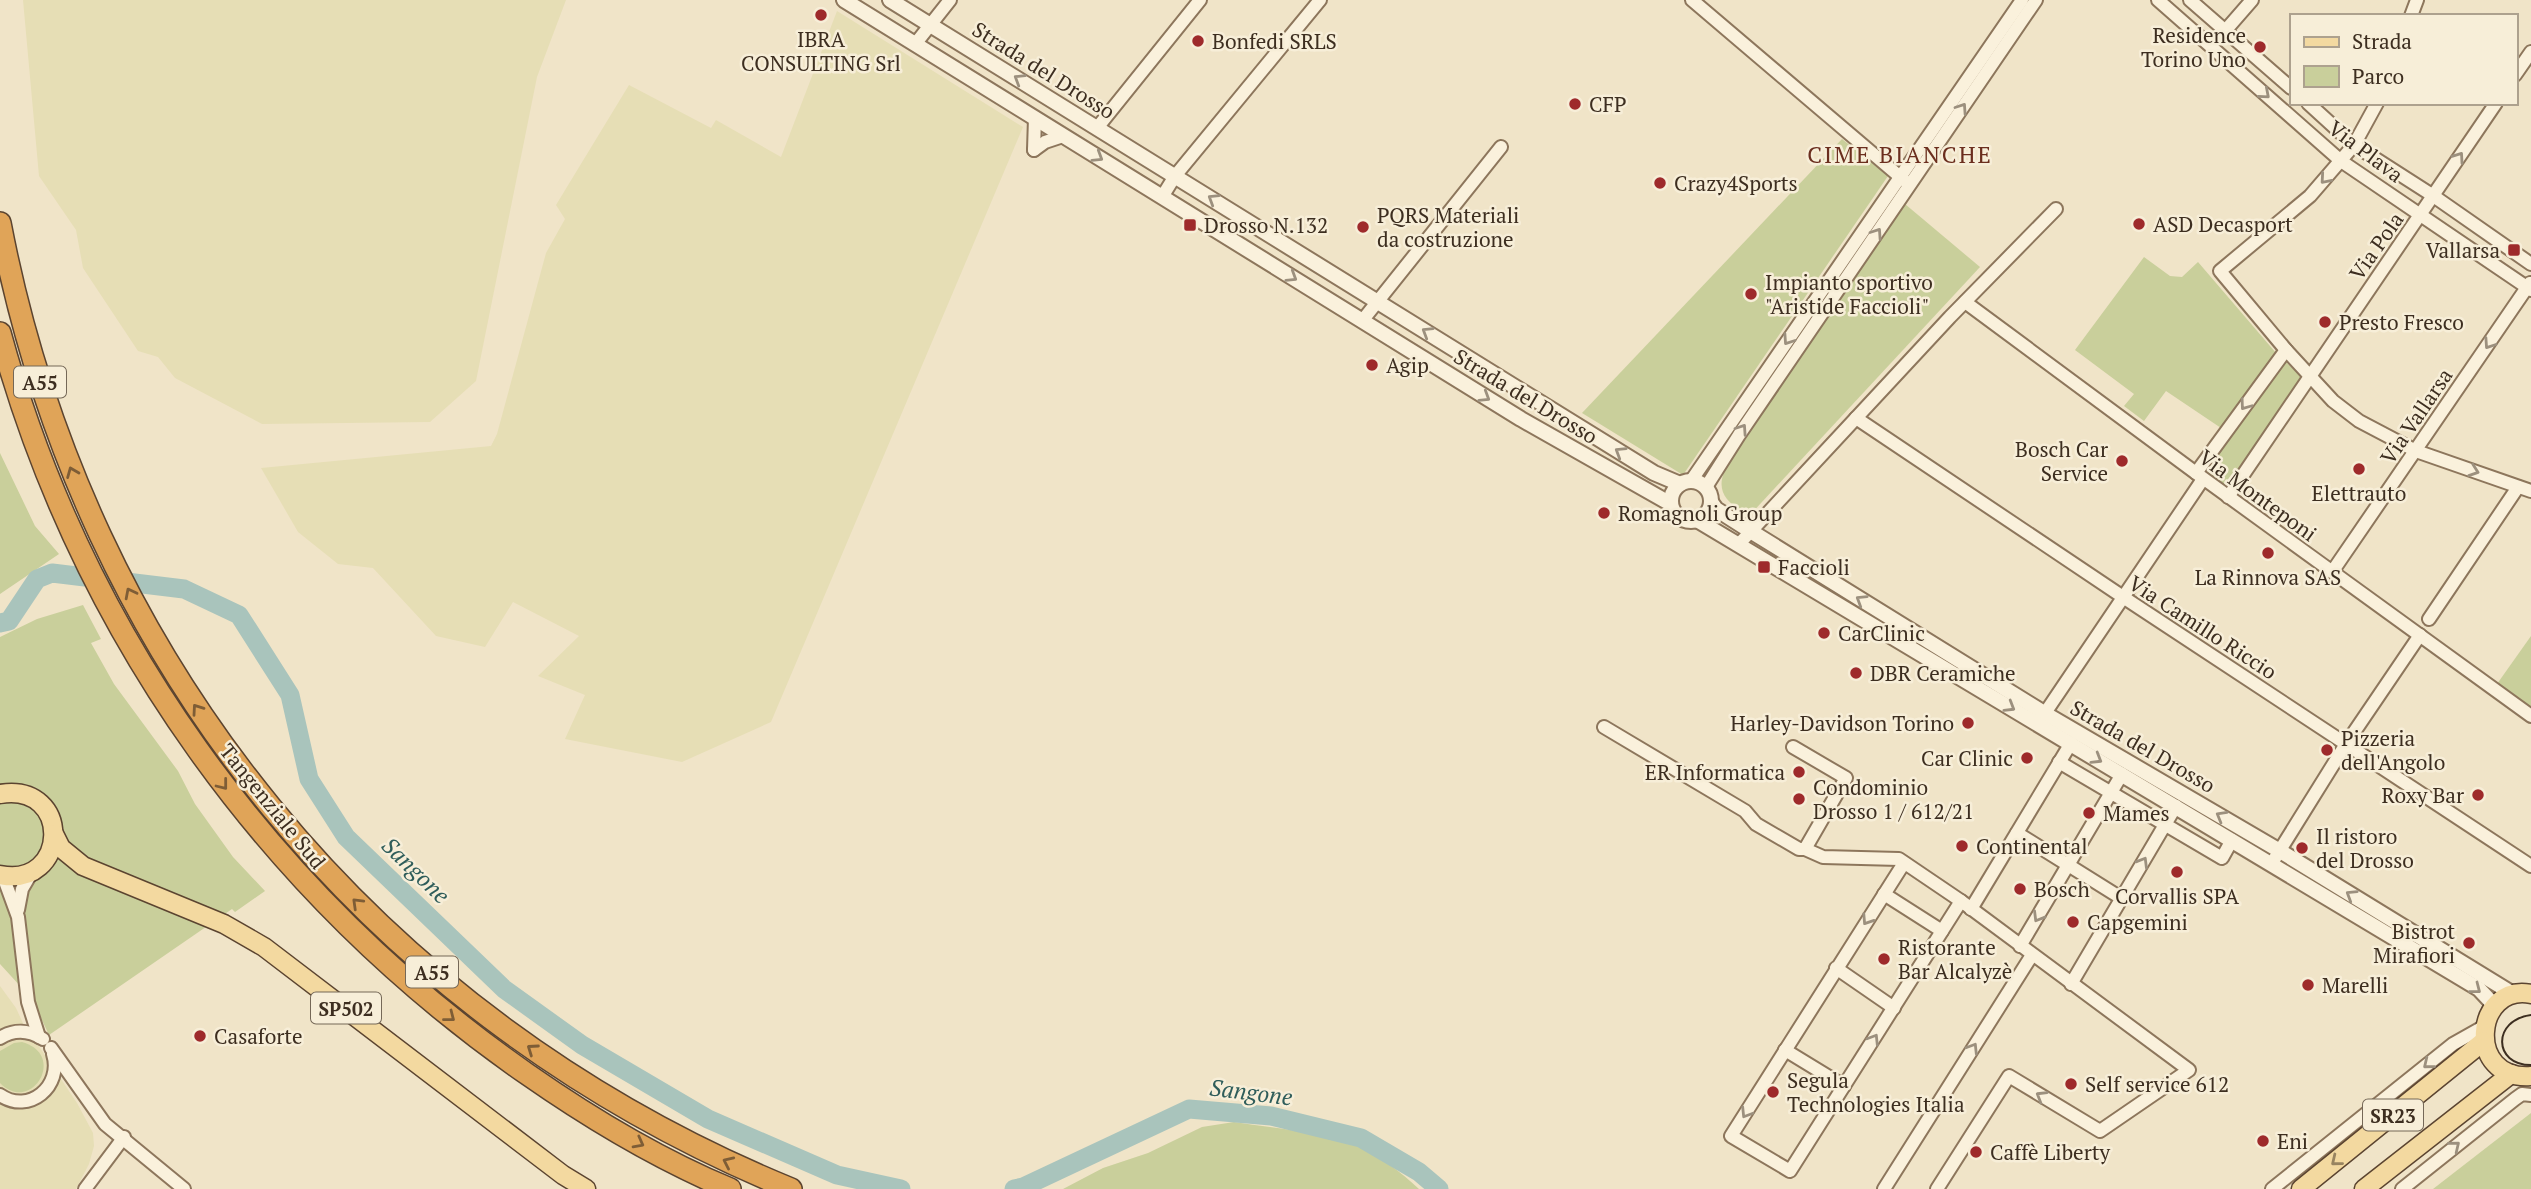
<svg xmlns="http://www.w3.org/2000/svg" width="2531" height="1189" font-family="'PT Serif',serif">
	<style>
		.farmland { fill: #e6deb5 }
		.green { fill: #c9cf9b }
		.lines { fill: none; stroke-linecap: round; stroke-linejoin: round }
		.river { stroke: #a9c4bc; stroke-width: 19 }
		.minor-casing { stroke: #8d765c; stroke-width: 16 }
		.tertiary-casing { stroke: #8d765c; stroke-width: 18 }
		.primary-casing { stroke: #5b4430; stroke-width: 21 }
		.motorway-casing { stroke: #5b4430; stroke-width: 24 }
		.minor { stroke: #faf1dc; stroke-width: 12 }
		.tertiary { stroke: #faf1dc; stroke-width: 14 }
		.primary { stroke: #f3d9a0; stroke-width: 18 }
		.motorway { stroke: #e0a458; stroke-width: 21 }
		.tram { stroke: #3d2e20; stroke-width: 2 }
		.oneway { stroke: #9c907e }
		.oneway2 { stroke: #7e5d36 }
		.oneway3 { stroke: #988460 }
		.poi-dot { fill: #9e2a2b; stroke: #f7eed8; stroke-width: 2.5 }
		.labels { text-anchor: middle; dominant-baseline: central; stroke-width: 5; stroke-linejoin: round; paint-order: stroke }
		.shield { fill: #f7eed8; stroke: #756857; stroke-width: 2 }
		.shield-label { font-size: 19px; font-weight: bold; fill: #3d2e20 }
		.poi-label { font-size: 21px; fill: #3d2e20; stroke: #f7eed8; text-anchor: start }
		.street-label { font-size: 21px; fill: #3d2e20; stroke: #f7eed8 }
		.neighbourhood-label { font-size: 23px; letter-spacing: 2px; fill: #6b2e1e; stroke: #f7eed8 }
		.water-label { font-size: 23px; font-style: italic; fill: #2f5d5a; stroke: #f7eed8 }
	</style>
	<rect width="100%" height="100%" fill="#f0e4c8"/>
	<g class="farmland">
		<path d="M23,0h543l-29,77 -61,304 -46,41 -168,2 -87,-46 -17,-21 -20,-6 -55,-83 -7,-38 -37,-54z"/>
		<path d="M837,11l186,116 -252,595 -89,40 -117,-23 20,-44 -47,-19 41,-40 -66,-34 -28,45 -49,-11 -63,-68 -35,-4 -40,-32 -37,-64 230,-22 6,-12 49,-181 19,-34 -9,-14 73,-120 82,43 5,-8 65,37z"/>
		<path d="M0,986l16,22 11,24 5,4 45,67 16,30 1,13 -5,18 -13,25h-76z"/>
	</g>
	<g class="green">
		<path d="M1842,139l46,37 -205,299 -101,-62z"/>
		<path d="M1905,204l75,63 -231,249c-18,-11 -35,-22 -24,-46l69,-106z"/>
		<path d="M2144,257l26,19 12,1 16,-15 78,91 -55,75 -55,-37 -22,30 -20,-15 10,-12 -59,-44z"/>
		<path d="M2283,359l21,21 -74,110 -26,-20z"/>
		<path d="M0,453l35,73 24,28 -59,40z"/>
		<path d="M83,605l18,34 -10,4 23,41 64,87 17,33 38,53 32,34 -30,21 -3,-3 -183,126 -17,-36 -32,-35v-327l37,-18z"/>
		<path d="M2531,636v72l-34,-24z"/>
		<path d="M22,1042c46,13 9,73 -22,41v-32l14,-8z"/>
		<path d="M2531,1113v76h-98z"/>
		<path d="M1234,1122c40,6 84,10 123,24 22,9 45,27 62,43h-356l40,-21 45,-15 54,-26z"/>
	</g>
	<g class="lines">
		<g class="river">
			<path d="M0,623l9,-2 28,-42 15,-6 132,16 55,26 51,80 19,84 37,58 158,152 78,56 126,74 129,56 64,14"/>
			<path d="M1014,1189l9,-2 166,-78 82,7 90,22 58,34 20,17"/>
		</g>
		<defs>
			<g id="minor">
				<path d="M1692,0l213,181"/>
				<path d="M2158,0l183,161 190,129"/>
				<path d="M2190,0l101,88"/>
				<path d="M2411,16l6,-16"/>
				<path d="M2225,31l27,-31"/>
				<path d="M916,43l34,-43"/>
				<path d="M2515,75l16,-23"/>
				<path d="M2308,103l46,42 78,50 99,69"/>
				<path d="M2377,103l-23,42 -44,51 -90,75 66,79 47,51 26,20 57,30 115,40"/>
				<path d="M1097,128l103,-128"/>
				<path d="M1034,150l11,-8 18,-6"/>
				<path d="M1034,150l1,-32"/>
				<path d="M1162,197l13,-21 145,-176"/>
				<path d="M1965,302l231,171 335,243"/>
				<path d="M1362,321l139,-174"/>
				<path d="M1856,418l267,179 408,269"/>
				<path d="M2196,473l90,-123"/>
				<path d="M1691,481l331,-481"/>
				<path d="M1706,487l33,-52 297,-435"/>
				<path d="M2228,497l268,-394"/>
				<path d="M1739,544l211,-227 106,-108"/>
				<path d="M2332,572l198,-289"/>
				<path d="M2429,619l89,-132"/>
				<path d="M2041,719l162,-240"/>
				<path d="M1604,727l141,84 11,13 43,25h6"/>
				<path d="M1793,747l53,31 -41,71 18,8 76,2 62,42 228,169 -89,61 -91,-55 -72,113"/>
				<path d="M2059,762l163,96 10,-18"/>
				<path d="M2017,833l104,65"/>
				<path d="M1904,863l-173,273 59,35 171,-270"/>
				<path d="M2272,863l74,-119 74,-109"/>
				<path d="M3,876l15,41 10,85 11,35"/>
				<path d="M1884,894l58,37"/>
				<path d="M1971,909l100,-166"/>
				<path d="M18,910l4,-21 10,-17"/>
				<path d="M2020,946l102,-172"/>
				<path d="M1836,968l58,40"/>
				<path d="M2071,984l105,-178"/>
				<path d="M0,1038c14,-9 29,-8 43,1"/>
				<path d="M51,1048l54,76 79,65"/>
				<path d="M1785,1050l59,36"/>
				<path d="M0,1095c29,20 63,-9 53,-41"/>
				<path d="M85,1189l39,-52"/>
				<path d="M1884,1189l148,-234"/>
				<path d="M2272,1189l181,-145 32,-18"/>
				<path d="M2402,1189l113,-90 7,-5 9,1"/>
			</g>
			<g id="tertiary">
				<path d="M844,0l677,419 150,85"/>
				<path d="M890,0l764,473 26,11"/>
				<circle cx="1691" cy="501" r="20"/>
				<path d="M1711,502l5,7 36,23 292,181 236,138 233,143"/>
				<path d="M1697,520l757,454 25,15 16,17"/>
			</g>
			<g id="primary">
				<path d="M0,794c73,-12 69,95 0,81"/>
				<path d="M54,834l7,14 22,18 141,58 40,23 299,228 23,14"/>
				<path d="M2531,994c-57,-11 -66,87 0,82"/>
				<path d="M2301,1189l183,-148"/>
				<path d="M2364,1189l147,-115"/>
			</g>
			<g id="motorway">
				<path d="M0,223c84,441 376,796 791,966"/>
				<path d="M0,333c82,302 270,562 527,741 63,44 131,85 203,115"/>
			</g>
		</defs>
		<use href="#minor" class="minor-casing"/>
		<use href="#tertiary" class="tertiary-casing"/>
		<use href="#primary" class="primary-casing"/>
		<use href="#motorway" class="motorway-casing"/>
		<use href="#minor" class="minor"/>
		<use href="#tertiary" class="tertiary"/>
		<use href="#primary" class="primary"/>
		<use href="#motorway" class="motorway"/>
		<path class="tram" d="M2531,1015c-39,5 -38,50 0,50"/>
	</g>
	<defs><path id="oneway-chevron" d="M-2-3.5L2.5 0L-2 3.5" fill="none" stroke-width="1.6" stroke-linecap="round" stroke-linejoin="round" transform="scale(1.75)"/></defs>
	<g class="oneway">
		<use href="#oneway-chevron" transform="translate(1019 79) rotate(-148)"/>
		<use href="#oneway-chevron" transform="translate(2265 94) rotate(41)"/>
		<use href="#oneway-chevron" transform="translate(1962 108) rotate(-56)"/>
		<use href="#oneway-chevron" transform="translate(1098 157) rotate(32)"/>
		<use href="#oneway-chevron" transform="translate(2459 157) rotate(-55)"/>
		<use href="#oneway-chevron" transform="translate(2325 179) rotate(131)"/>
		<use href="#oneway-chevron" transform="translate(1213 199) rotate(-148)"/>
		<use href="#oneway-chevron" transform="translate(1877 233) rotate(-56)"/>
		<use href="#oneway-chevron" transform="translate(1292 277) rotate(32)"/>
		<use href="#oneway-chevron" transform="translate(1427 332) rotate(-148)"/>
		<use href="#oneway-chevron" transform="translate(1788 340) rotate(124)"/>
		<use href="#oneway-chevron" transform="translate(2489 344) rotate(124)"/>
		<use href="#oneway-chevron" transform="translate(1485 397) rotate(32)"/>
		<use href="#oneway-chevron" transform="translate(2245 405) rotate(126)"/>
		<use href="#oneway-chevron" transform="translate(1742 429) rotate(-56)"/>
		<use href="#oneway-chevron" transform="translate(1620 452) rotate(-148)"/>
		<use href="#oneway-chevron" transform="translate(2474 471) rotate(19)"/>
		<use href="#oneway-chevron" transform="translate(1861 600) rotate(-148)"/>
		<use href="#oneway-chevron" transform="translate(2010 707) rotate(31)"/>
		<use href="#oneway-chevron" transform="translate(2097 759) rotate(31)"/>
		<use href="#oneway-chevron" transform="translate(2221 816) rotate(-150)"/>
		<use href="#oneway-chevron" transform="translate(2143 862) rotate(-59)"/>
		<use href="#oneway-chevron" transform="translate(2351 895) rotate(-148)"/>
		<use href="#oneway-chevron" transform="translate(2038 917) rotate(121)"/>
		<use href="#oneway-chevron" transform="translate(1867 920) rotate(123)"/>
		<use href="#oneway-chevron" transform="translate(2476 989) rotate(38)"/>
		<use href="#oneway-chevron" transform="translate(1874 1039) rotate(-58)"/>
		<use href="#oneway-chevron" transform="translate(1973 1048) rotate(-58)"/>
		<use href="#oneway-chevron" transform="translate(2428 1064) rotate(141)"/>
		<use href="#oneway-chevron" transform="translate(2041 1096) rotate(-149)"/>
		<use href="#oneway-chevron" transform="translate(1746 1113) rotate(122)"/>
		<use href="#oneway-chevron" transform="translate(2455 1146) rotate(-39)"/>
	</g>
	<g class="oneway2">
		<use href="#oneway-chevron" transform="translate(72 472) rotate(-112)"/>
		<use href="#oneway-chevron" transform="translate(130 593) rotate(-117)"/>
		<use href="#oneway-chevron" transform="translate(197 709) rotate(-125)"/>
		<use href="#oneway-chevron" transform="translate(223 785) rotate(52)"/>
		<use href="#oneway-chevron" transform="translate(357 903) rotate(-136)"/>
		<use href="#oneway-chevron" transform="translate(450 1017) rotate(38)"/>
		<use href="#oneway-chevron" transform="translate(532 1049) rotate(-145)"/>
		<use href="#oneway-chevron" transform="translate(639 1143) rotate(28)"/>
		<use href="#oneway-chevron" transform="translate(728 1162) rotate(-155)"/>
	</g>
	<use class="oneway3" href="#oneway-chevron" transform="translate(2336 1161) rotate(141)"/>
	<g class="poi-dot">
		<circle cx="821" cy="15" r="7"/>
		<circle cx="1198" cy="41" r="7"/>
		<circle cx="2260" cy="47" r="7"/>
		<circle cx="1575" cy="104" r="7"/>
		<circle cx="1660" cy="183" r="7"/>
		<circle cx="2139" cy="224" r="7"/>
		<rect x="1183" y="218" width="14" height="14" rx="3.5"/>
		<circle cx="1363" cy="227" r="7"/>
		<rect x="2507" y="243" width="14" height="14" rx="3.5"/>
		<circle cx="1751" cy="294" r="7"/>
		<circle cx="2325" cy="322" r="7"/>
		<circle cx="1372" cy="365" r="7"/>
		<circle cx="2122" cy="461" r="7"/>
		<circle cx="2359" cy="469" r="7"/>
		<circle cx="1604" cy="513" r="7"/>
		<circle cx="2268" cy="553" r="7"/>
		<rect x="1757" y="560" width="14" height="14" rx="3.5"/>
		<circle cx="1824" cy="633" r="7"/>
		<circle cx="1856" cy="673" r="7"/>
		<circle cx="1968" cy="723" r="7"/>
		<circle cx="2327" cy="750" r="7"/>
		<circle cx="2027" cy="758" r="7"/>
		<circle cx="1799" cy="772" r="7"/>
		<circle cx="2478" cy="795" r="7"/>
		<circle cx="1799" cy="799" r="7"/>
		<circle cx="2089" cy="813" r="7"/>
		<circle cx="1962" cy="846" r="7"/>
		<circle cx="2302" cy="848" r="7"/>
		<circle cx="2177" cy="872" r="7"/>
		<circle cx="2020" cy="889" r="7"/>
		<circle cx="2073" cy="922" r="7"/>
		<circle cx="2469" cy="943" r="7"/>
		<circle cx="1884" cy="959" r="7"/>
		<circle cx="2308" cy="985" r="7"/>
		<circle cx="200" cy="1036" r="7"/>
		<circle cx="2071" cy="1084" r="7"/>
		<circle cx="1773" cy="1092" r="7"/>
		<circle cx="2263" cy="1141" r="7"/>
		<circle cx="1976" cy="1152" r="7"/>
	</g>
	<g class="labels">
		<g class="shield">
			<rect x="14" y="366.5" width="52" height="31" rx="5"/>
			<rect x="406" y="956.5" width="52" height="31" rx="5"/>
			<rect x="311" y="992.5" width="70" height="31" rx="5"/>
			<rect x="2363" y="1099.5" width="60" height="31" rx="5"/>
		</g>
		<g class="shield-label">
			<text x="40" y="382">A55</text>
			<text x="432" y="972">A55</text>
			<text x="346" y="1008">SP502</text>
			<text x="2393" y="1115">SR23</text>
		</g>
		<g class="poi-label">
			<text x="2246" y="35" text-anchor="end">Residence<tspan x="2246" dy="24">Torino Uno</tspan></text>
			<text x="821" y="39" text-anchor="middle">IBRA<tspan x="821" dy="24">CONSULTING Srl</tspan></text>
			<text x="1212" y="41">Bonfedi SRLS</text>
			<text x="1589" y="104">CFP</text>
			<text x="1674" y="183">Crazy4Sports</text>
			<text x="1377" y="215">PQRS Materiali<tspan x="1377" dy="24">da costruzione</tspan></text>
			<text x="2153" y="224">ASD Decasport</text>
			<text x="1204" y="225">Drosso N.132</text>
			<text x="2500" y="250" text-anchor="end">Vallarsa</text>
			<text x="1765" y="282">Impianto sportivo<tspan x="1765" dy="24">"Aristide Faccioli"</tspan></text>
			<text x="2339" y="322">Presto Fresco</text>
			<text x="1386" y="365">Agip</text>
			<text x="2108" y="449" text-anchor="end">Bosch Car<tspan x="2108" dy="24">Service</tspan></text>
			<text x="2359" y="493" text-anchor="middle">Elettrauto</text>
			<text x="1618" y="513">Romagnoli Group</text>
			<text x="1778" y="567">Faccioli</text>
			<text x="2268" y="577" text-anchor="middle">La Rinnova SAS</text>
			<text x="1838" y="633">CarClinic</text>
			<text x="1870" y="673">DBR Ceramiche</text>
			<text x="1954" y="723" text-anchor="end">Harley-Davidson Torino</text>
			<text x="2341" y="738">Pizzeria<tspan x="2341" dy="24">dell'Angolo</tspan></text>
			<text x="2013" y="758" text-anchor="end">Car Clinic</text>
			<text x="1785" y="772" text-anchor="end">ER Informatica</text>
			<text x="1813" y="787">Condominio<tspan x="1813" dy="24">Drosso 1 / 612/21</tspan></text>
			<text x="2464" y="795" text-anchor="end">Roxy Bar</text>
			<text x="2103" y="813">Mames</text>
			<text x="2316" y="836">Il ristoro<tspan x="2316" dy="24">del Drosso</tspan></text>
			<text x="1976" y="846">Continental</text>
			<text x="2034" y="889">Bosch</text>
			<text x="2177" y="896" text-anchor="middle">Corvallis SPA</text>
			<text x="2087" y="922">Capgemini</text>
			<text x="2455" y="931" text-anchor="end">Bistrot<tspan x="2455" dy="24">Mirafiori</tspan></text>
			<text x="1898" y="947">Ristorante<tspan x="1898" dy="24">Bar Alcalyzè</tspan></text>
			<text x="2322" y="985">Marelli</text>
			<text x="214" y="1036">Casaforte</text>
			<text x="1787" y="1080">Segula<tspan x="1787" dy="24">Technologies Italia</tspan></text>
			<text x="2085" y="1084">Self service 612</text>
			<text x="2277" y="1141">Eni</text>
			<text x="1990" y="1152">Caffè Liberty</text>
		</g>
		<g class="street-label">
			<text transform="translate(1044 70) rotate(32)">Strada del Drosso</text>
			<text transform="translate(2366 151) rotate(37)">Via Plava</text>
			<text transform="translate(2376 246) rotate(-55)">Via Pola</text>
			<text transform="translate(1526 396) rotate(31)">Strada del Drosso</text>
			<text transform="translate(2416 416) rotate(-56)">Via Vallarsa</text>
			<text transform="translate(2258 495) rotate(36)">Via Monteponi</text>
			<text transform="translate(2203 627) rotate(33)">Via Camillo Riccio</text>
			<text transform="translate(2143 746) rotate(30)">Strada del Drosso</text>
			<text transform="translate(273 806) rotate(51)">Tangenziale Sud</text>
		</g>
		<g class="neighbourhood-label">
			<text x="1900" y="154">CIME BIANCHE</text>
		</g>
		<g class="water-label">
			<text transform="translate(416 870) rotate(44)">Sangone</text>
			<text transform="translate(1251 1092) rotate(7)">Sangone</text>
		</g>
	</g>
	<rect x="2290" y="14" width="228" height="91" fill="#f7eed8" stroke="#ada18e" stroke-width="2"/>
	<rect x="2304" y="37" width="35" height="10" fill="#f3d9a0" stroke="#ada18e" stroke-width="2"/>
	<text x="2352" y="49" font-size="21" fill="#3d2e20">Strada</text>
	<rect x="2304" y="66" width="35" height="21" fill="#c9cf9b" stroke="#ada18e" stroke-width="2"/>
	<text x="2352" y="84" font-size="21" fill="#3d2e20">Parco</text>
</svg>
